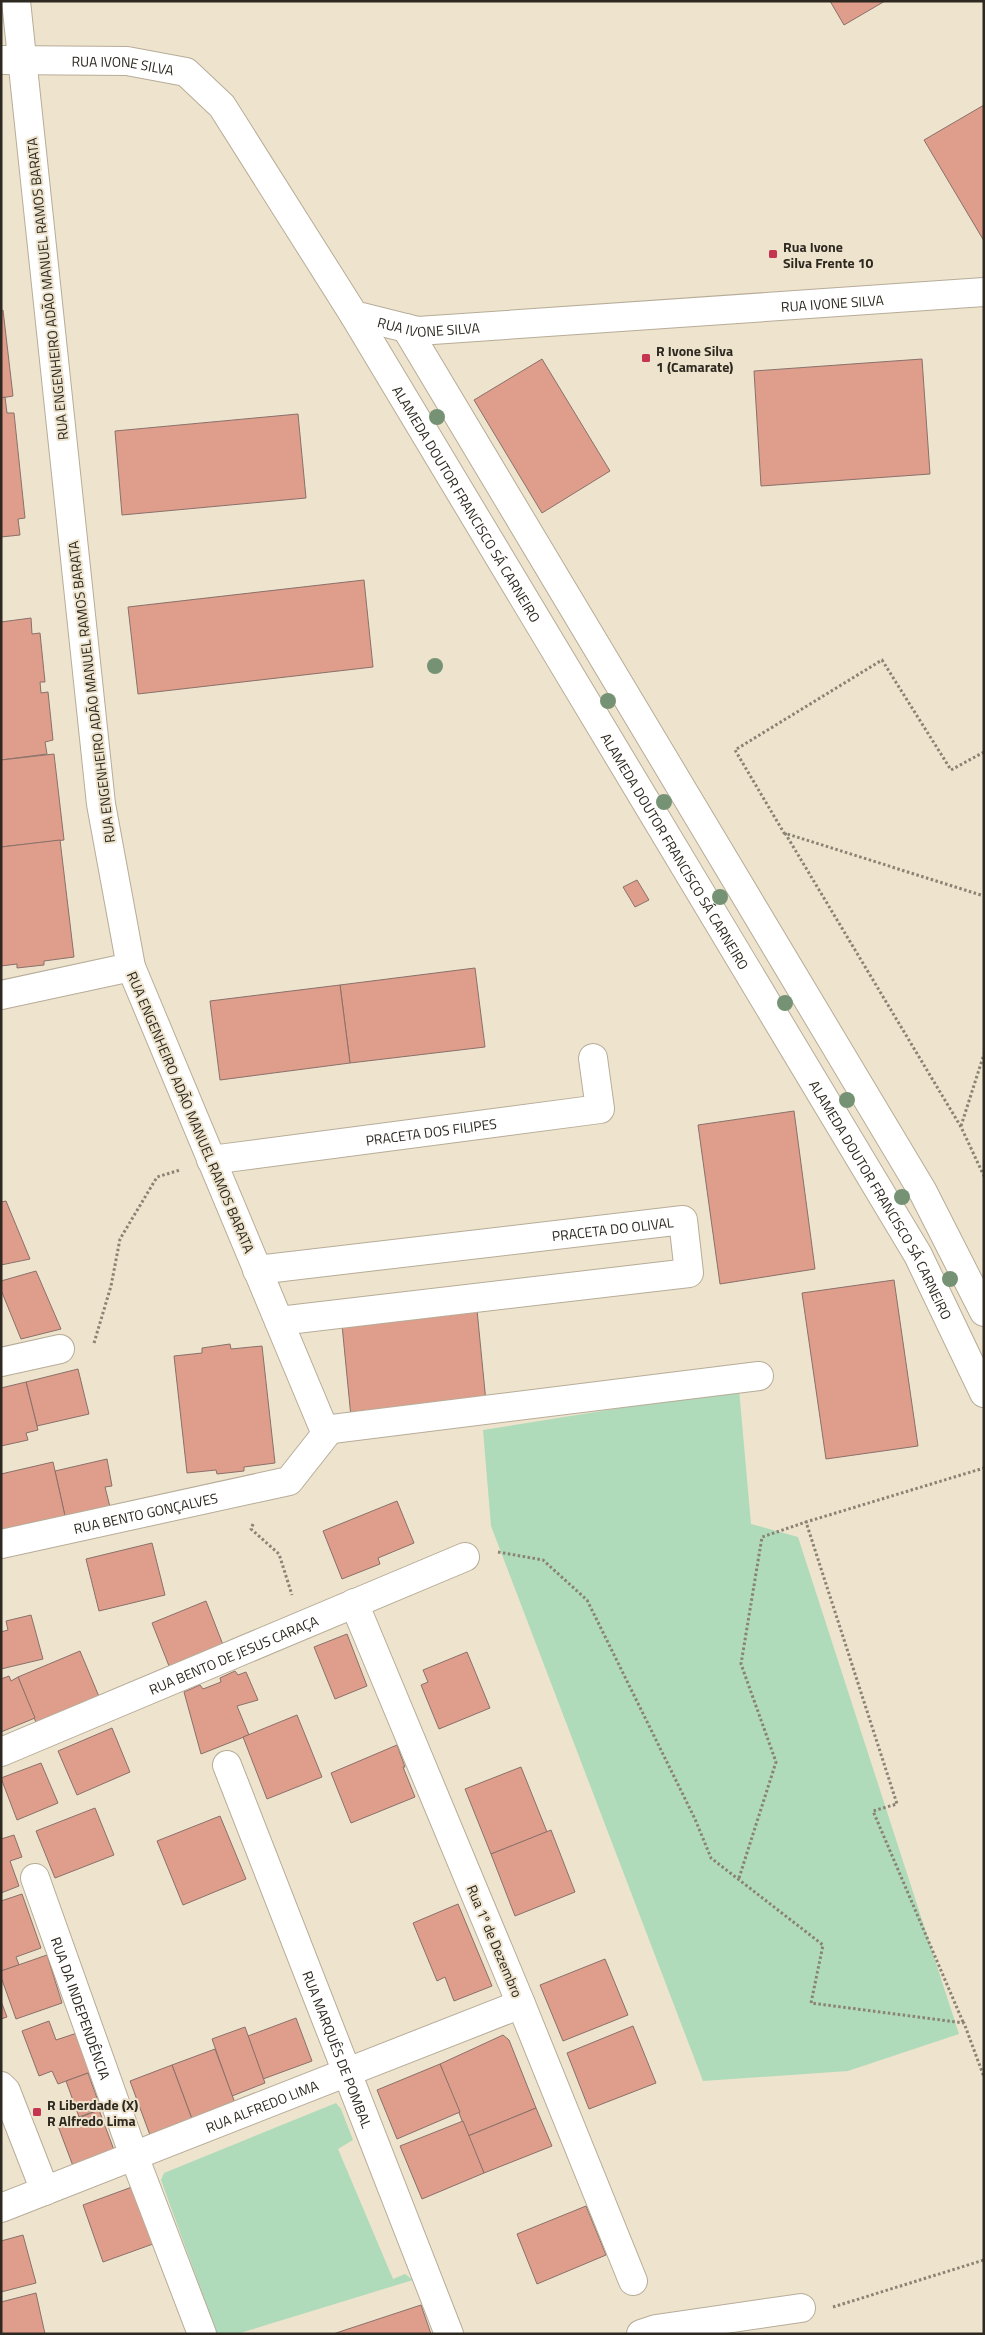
<svg xmlns="http://www.w3.org/2000/svg" width="985" height="2335" font-family="'Titillium Web',sans-serif">
	<style>
		.green { fill: #afdbba }
		.building { fill: #df9d8b; stroke: #89716a }
		.lines { fill: none; stroke-linecap: round; stroke-linejoin: round }
		.minor-casing { stroke: #b7ac98; stroke-width: 30 }
		.path { stroke: #8a8273; stroke-width: 3; stroke-dasharray: 2.5 2.5; stroke-linecap: butt }
		.minor { stroke: #fff; stroke-width: 28 }
		.tree { fill: #759374 }
		.poi-dot { fill: #c53552; stroke: #eee3cd; stroke-width: 2 }
		.labels { text-anchor: middle; dominant-baseline: central; stroke-width: 4; stroke-linejoin: round; paint-order: stroke }
		.street-label { font-size: 14px; fill: #2d2920; stroke: #eee3cd }
		.poi-label { font-size: 14px; font-weight: bold; fill: #2d2920; stroke: #eee3cd; text-anchor: start }
	</style>
	<rect width="100%" height="100%" fill="#eee3cd"/>
	<g class="green">
		<path d="M739,1389l12,135 47,13 161,497 -111,37 -145,10 -212,-555 -8,-96z"/>
		<path d="M336,2103l5,6 12,31 -15,9 55,130 12,-5 8,6 -176,54h-20l-56,-154 3,-7z"/>
	</g>
	<g class="building">
		<path d="M830,1h55l-41,24z"/>
		<path d="M984,105v136l-60,-101z"/>
		<path d="M3,310l10,86 -12,2v-87z"/>
		<path d="M542,359l68,112 -68,42 -68,-113z"/>
		<path d="M922,359l8,115 -169,12 -7,-115z"/>
		<path d="M5,397l2,16h7l11,105 -7,1 2,16 -19,2v-139z"/>
		<path d="M298,414l8,84 -184,17 -7,-84z"/>
		<path d="M364,580l9,87 -235,27 -10,-87z"/>
		<path d="M31,618l1,16 8,-1 5,49h-5l1,11 7,-1 5,48 -8,2 2,12 -46,6v-138z"/>
		<path d="M54,754l10,86 -63,7v-87z"/>
		<path d="M60,840l14,117 -30,4v4l-27,3v-4l-16,2v-119z"/>
		<path d="M637,880l12,20 -14,7 -12,-20z"/>
		<path d="M475,968l10,79 -135,16 -10,-78z"/>
		<path d="M340,985l10,78 -130,17 -10,-79z"/>
		<path d="M794,1111l21,158 -95,15 -22,-159z"/>
		<path d="M6,1201l24,58 -29,6v-63z"/>
		<path d="M36,1271l25,58 -40,10 -20,-49v-9z"/>
		<path d="M894,1280l24,166 -92,13 -24,-166z"/>
		<path d="M477,1310l9,92 -135,15 -9,-92z"/>
		<path d="M230,1344l1,5 31,-3 13,117 -31,4v4l-27,3 -1,-4 -29,3 -13,-117 28,-3v-5z"/>
		<path d="M78,1369l11,45 -52,12 -11,-44z"/>
		<path d="M26,1382l12,48 -12,3 2,7 -27,6v-58z"/>
		<path d="M107,1459l5,27 -7,1 5,20 -45,9 -10,-45z"/>
		<path d="M53,1462l12,54 -64,15v-57z"/>
		<path d="M397,1501l17,42 -36,15 2,6 -38,15 -19,-48z"/>
		<path d="M152,1543l13,52 -66,16 -13,-52z"/>
		<path d="M206,1601l19,49 -54,21 -19,-48z"/>
		<path d="M31,1615l12,44 -42,10v-37l7,-2 -2,-9z"/>
		<path d="M347,1634l20,52 -32,13 -21,-52z"/>
		<path d="M80,1651l20,48 -63,26 -19,-48z"/>
		<path d="M467,1652l23,56 -51,21 -18,-44 7,-3 -5,-12z"/>
		<path d="M235,1671l3,4 8,-3 12,28 -21,6 12,29 -48,19 -17,-62 16,-7 3,4 18,-7 -1,-4z"/>
		<path d="M9,1676l2,5 7,-4 17,41 -34,14v-53z"/>
		<path d="M297,1715l25,62 -55,22 -24,-62z"/>
		<path d="M112,1728l18,44 -53,23 -19,-44z"/>
		<path d="M397,1745l8,22h-2l12,30 -64,26 -20,-50z"/>
		<path d="M41,1763l17,40 -41,17 -16,-42z"/>
		<path d="M521,1767l26,65 -56,22 -26,-65z"/>
		<path d="M95,1808l19,47 -59,23 -19,-47z"/>
		<path d="M220,1816l26,63 -63,26 -26,-64z"/>
		<path d="M551,1830l24,62 -60,24 -24,-62z"/>
		<path d="M14,1835l8,22 -12,4 9,25 -18,7v-54z"/>
		<path d="M22,1894l19,54 -25,9 3,8 -18,6v-70z"/>
		<path d="M458,1904l34,82 -38,15 -9,-24 -8,4 -24,-58z"/>
		<path d="M47,1955l15,48 -46,16 -15,-42v-6z"/>
		<path d="M605,1959l23,56 -65,26 -23,-56z"/>
		<path d="M1,2001l6,16 -6,2z"/>
		<path d="M296,2018l16,43 -49,18 -15,-43z"/>
		<path d="M49,2021l7,19 21,-7 14,39 -33,12 -6,-13 -13,5 -17,-45z"/>
		<path d="M633,2026l23,57 -67,26 -22,-56z"/>
		<path d="M245,2027l20,56 -33,13 -20,-57z"/>
		<path d="M503,2035l6,5 27,68 -68,28 -28,-72z"/>
		<path d="M215,2049l20,54 -43,16 -20,-54z"/>
		<path d="M440,2064l20,48 -63,27 -20,-49z"/>
		<path d="M172,2065l20,54 -42,16 -20,-54z"/>
		<path d="M88,2073l13,36 -22,8 -13,-36z"/>
		<path d="M536,2108l16,38 -68,27 -16,-37z"/>
		<path d="M99,2110l15,40 -41,16 -15,-40z"/>
		<path d="M463,2121l21,52 -62,26 -22,-53z"/>
		<path d="M132,2187l21,57 -50,18 -20,-57z"/>
		<path d="M586,2206l20,49 -69,29 -20,-50z"/>
		<path d="M23,2235l13,48 -35,9v-51z"/>
		<path d="M36,2293l9,41h-44v-32z"/>
		<path d="M421,2305l10,29h-98z"/>
	</g>
	<g class="lines">
		<defs>
			<g id="minor">
				<path id="s1" d="M1,60l126,1 59,11 36,34 132,209 64,16 566,-39"/>
				<path id="s2" d="M354,315l564,940 66,138"/>
				<path d="M406,328l517,864 61,120"/>
				<path d="M1,995l130,-28"/>
				<path id="s3" d="M211,1160l389,-51 -7,-51"/>
				<path id="s4" d="M257,1270l426,-50 6,53 -410,48"/>
				<path d="M1,1362l59,-13"/>
				<path d="M324,1430l435,-54"/>
				<path id="s5" d="M1,1544l288,-63 37,-47 -195,-467 -30,-163 -85,-803"/>
				<path d="M354,1603l167,401 112,277"/>
				<path id="s6" d="M1,1752l464,-195"/>
				<path id="s7" d="M227,1765l222,569"/>
				<path id="s8" d="M35,1878l99,278 68,178"/>
				<path d="M1,2086l5,5 39,100"/>
				<path id="s9" d="M1,2208l520,-204"/>
				<path d="M641,2334l15,-5 145,-21"/>
			</g>
		</defs>
		<use href="#minor" class="minor-casing"/>
		<g class="path">
			<path d="M984,752l-33,18 -69,-110 -147,90 49,83 200,63"/>
			<path d="M785,833l176,294 23,49"/>
			<path d="M961,1126l23,-72"/>
			<path d="M94,1343l17,-57 9,-47 37,-62 23,-7"/>
			<path d="M253,1524l-2,5 28,25 13,41"/>
			<path d="M498,1552l45,8 44,40 108,219 16,39 112,87 -12,58 153,20 20,54"/>
			<path d="M739,1878l37,-116 -35,-98 21,-127 44,-15"/>
			<path d="M963,2022l-90,-211 24,-7 -91,-282 178,-54"/>
			<path d="M833,2307l151,-47"/>
		</g>
		<use href="#minor" class="minor"/>
	</g>
	<g class="tree">
		<circle cx="437" cy="417" r="8"/>
		<circle cx="435" cy="666" r="8"/>
		<circle cx="608" cy="701" r="8"/>
		<circle cx="664" cy="802" r="8"/>
		<circle cx="720" cy="897" r="8"/>
		<circle cx="785" cy="1003" r="8"/>
		<circle cx="847" cy="1100" r="8"/>
		<circle cx="902" cy="1197" r="8"/>
		<circle cx="950" cy="1279" r="8"/>
	</g>
	<g class="poi-dot">
		<rect x="768" y="249" width="10" height="10" rx="2.5"/>
		<rect x="641" y="353" width="10" height="10" rx="2.5"/>
		<rect x="32" y="2107" width="10" height="10" rx="2.5"/>
	</g>
	<g class="labels">
		<g class="street-label">
			<text stroke="none"><textPath href="#s1" startOffset="122">RUA IVONE SILVA</textPath></text>
			<text transform="translate(47 289) rotate(-96)">RUA ENGENHEIRO ADÃO MANUEL RAMOS BARATA</text>
			<text stroke="none"><textPath href="#s1" startOffset="964">RUA IVONE SILVA</textPath></text>
			<text stroke="none"><textPath href="#s1" startOffset="559">RUA IVONE SILVA</textPath></text>
			<text stroke="none"><textPath href="#s2" startOffset="220">ALAMEDA DOUTOR FRANCISCO SÁ CARNEIRO</textPath></text>
			<text transform="translate(91 692) rotate(-97)">RUA ENGENHEIRO ADÃO MANUEL RAMOS BARATA</text>
			<text stroke="none"><textPath href="#s2" startOffset="625">ALAMEDA DOUTOR FRANCISCO SÁ CARNEIRO</textPath></text>
			<text transform="translate(191 1112) rotate(67)">RUA ENGENHEIRO ADÃO MANUEL RAMOS BARATA</text>
			<text stroke="none"><textPath href="#s3" startOffset="222">PRACETA DOS FILIPES</textPath></text>
			<text stroke="none"><textPath href="#s2" startOffset="1030">ALAMEDA DOUTOR FRANCISCO SÁ CARNEIRO</textPath></text>
			<text stroke="none"><textPath href="#s4" startOffset="358">PRACETA DO OLIVAL</textPath></text>
			<text stroke="none"><textPath href="#s5" startOffset="148">RUA BENTO GONÇALVES</textPath></text>
			<text stroke="none"><textPath href="#s6" startOffset="252">RUA BENTO DE JESUS CARAÇA</textPath></text>
			<text transform="translate(495 1941) rotate(67)">Rua 1º de Dezembro</text>
			<text stroke="none"><textPath href="#s8" startOffset="138">RUA DA INDEPENDÊNCIA</textPath></text>
			<text stroke="none"><textPath href="#s7" startOffset="305">RUA MARQUÊS DE POMBAL</textPath></text>
			<text stroke="none"><textPath href="#s9" startOffset="280">RUA ALFREDO LIMA</textPath></text>
		</g>
		<g class="poi-label">
			<text x="783" y="246">Rua Ivone<tspan x="783" dy="16">Silva Frente 10</tspan></text>
			<text x="656" y="350">R Ivone Silva<tspan x="656" dy="16">1 (Camarate)</tspan></text>
			<text x="47" y="2104">R Liberdade (X)<tspan x="47" dy="16">R Alfredo Lima</tspan></text>
		</g>
	</g>
	<rect width="985" height="2335" fill="none" stroke="#2d2920" stroke-width="5"/>
</svg>
